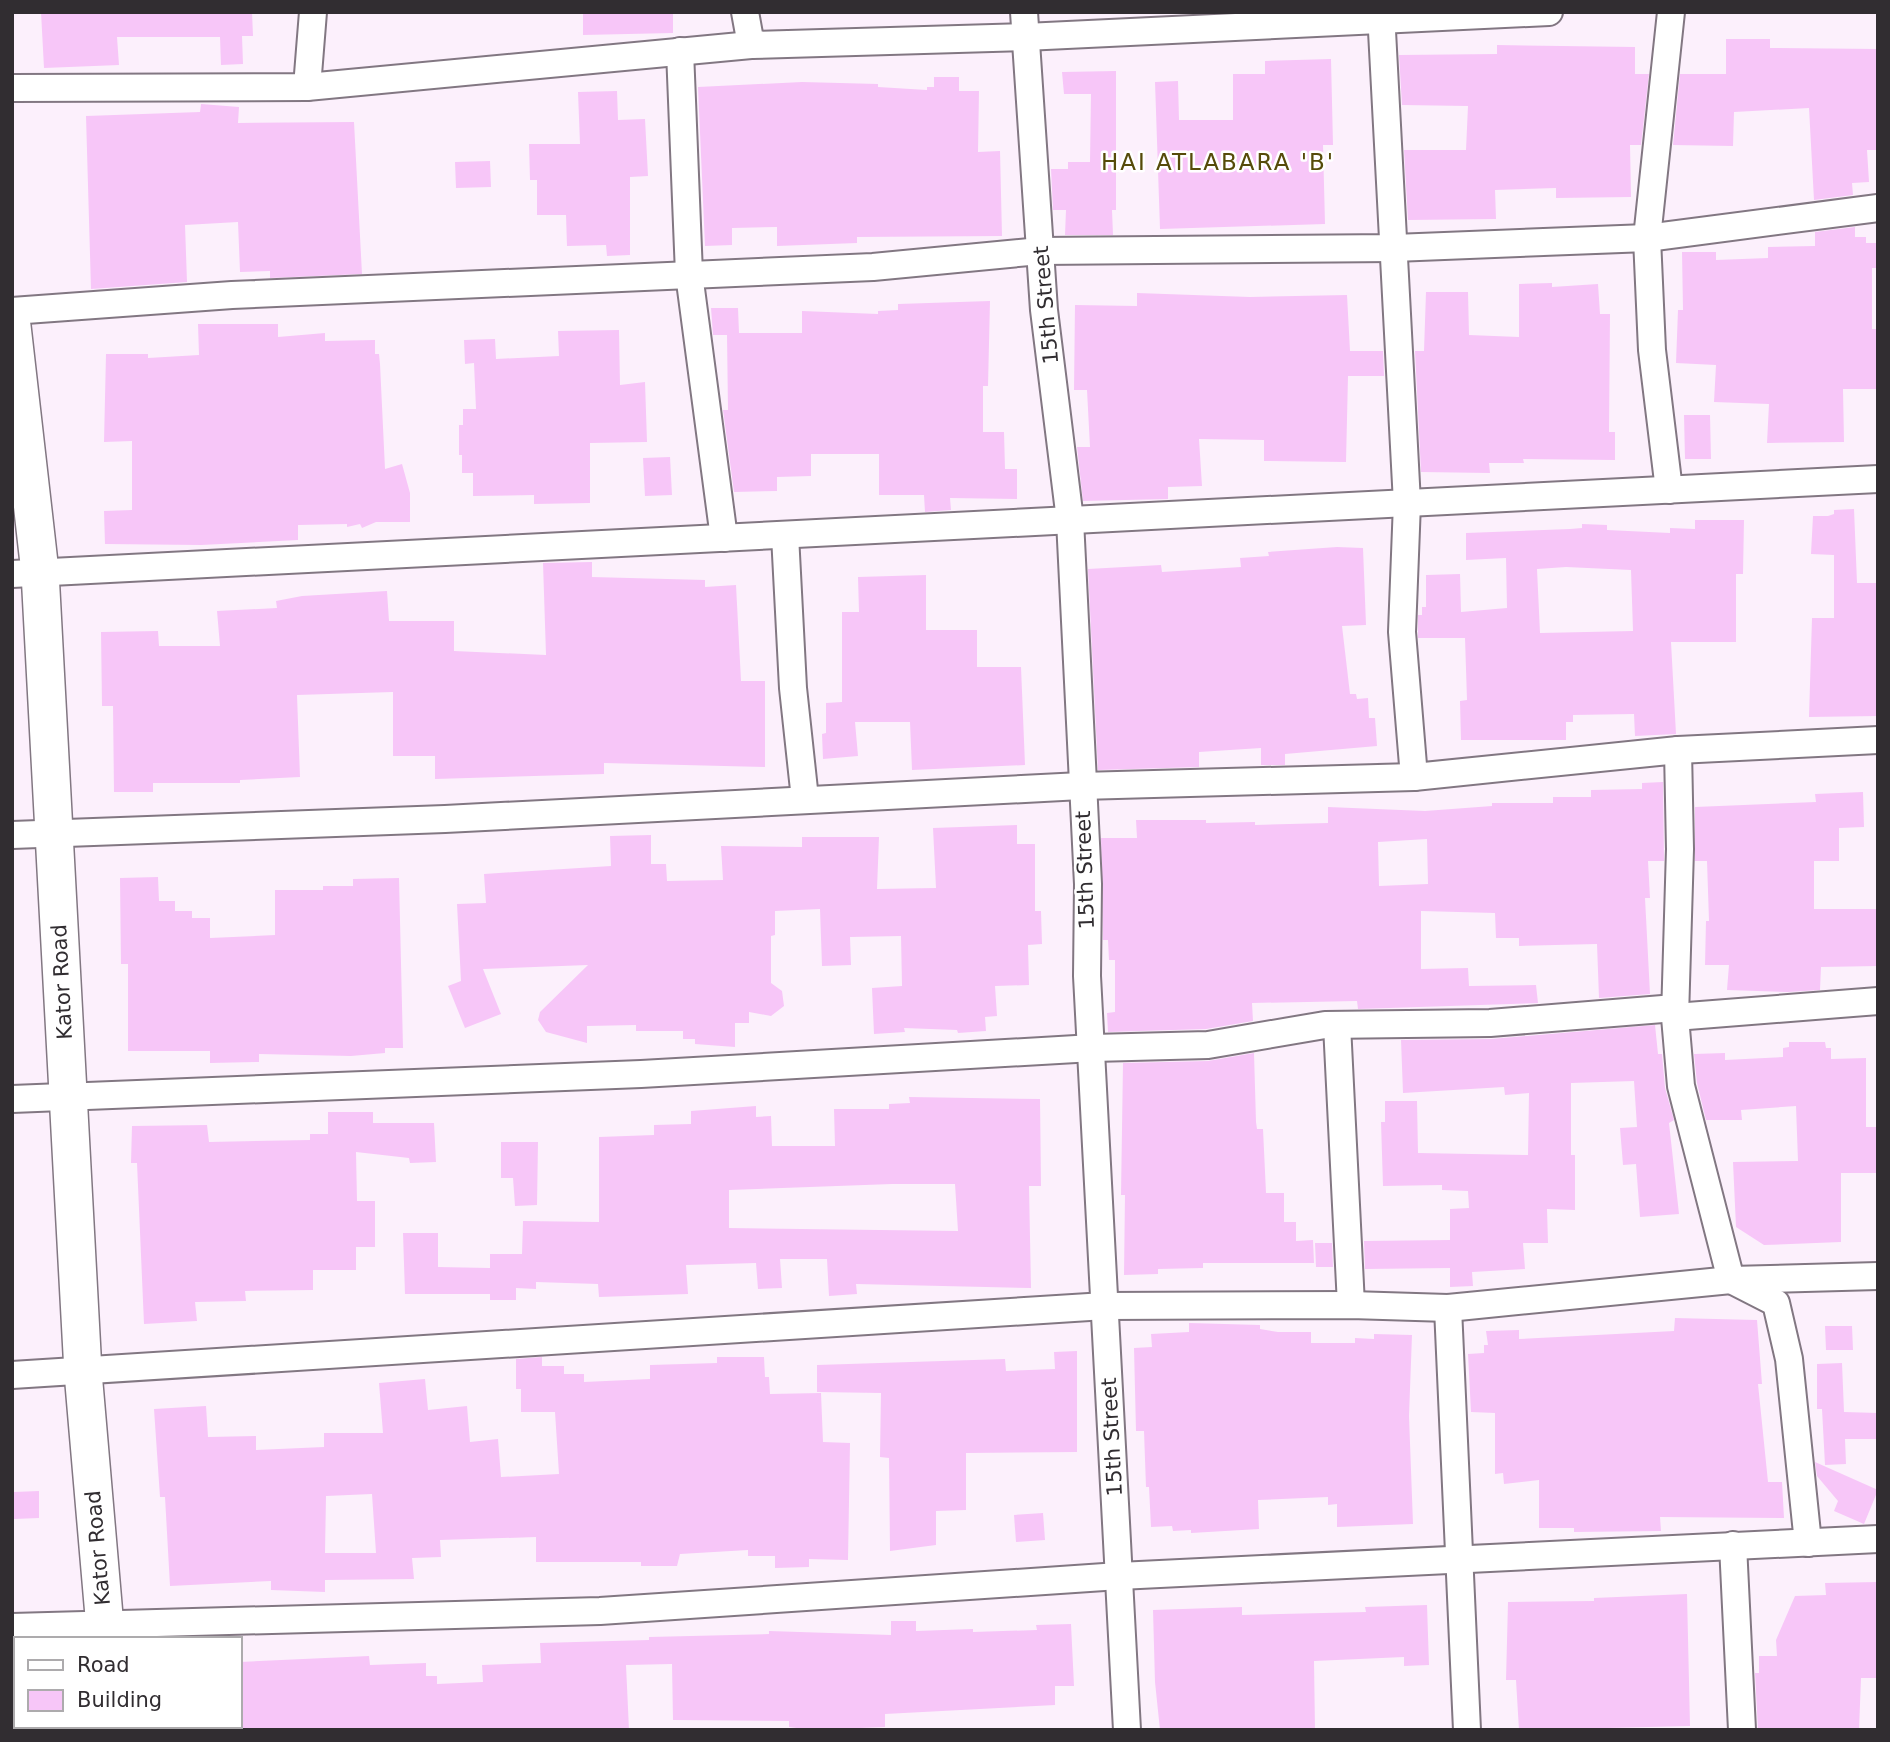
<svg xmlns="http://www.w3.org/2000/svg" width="1890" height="1742" font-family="'DejaVu Sans',sans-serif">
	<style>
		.building { fill: #f7c6f8; fill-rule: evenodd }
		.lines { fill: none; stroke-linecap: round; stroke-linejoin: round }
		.minor-casing { stroke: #827782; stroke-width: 30 }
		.secondary-casing { stroke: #827782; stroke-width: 40 }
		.minor { stroke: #fff; stroke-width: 26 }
		.secondary { stroke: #fff; stroke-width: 37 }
		.labels { text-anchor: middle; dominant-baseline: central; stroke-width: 5; stroke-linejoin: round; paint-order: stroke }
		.street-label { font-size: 21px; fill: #312d31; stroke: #fff }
		.neighbourhood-label { font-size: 23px; letter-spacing: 2px; fill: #564b0a; stroke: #fff }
	</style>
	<rect width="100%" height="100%" fill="#fcf0fc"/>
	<g class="building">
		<path d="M41,12h211l1,24h-11l1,28 -22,1 -1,-28h-103l2,28 -75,3z"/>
		<path d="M583,12h90v21l-90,2z"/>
		<path d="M1726,39h44v9l108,1v101h-11l2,32 -17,1 1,12 -39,5 -5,-92 -75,4 -1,34 -60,-1 7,-71h46z"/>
		<path d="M1497,45l138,2v27h14l-8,71h-11l1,52 -75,1v-10l-61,2 1,29 -88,1 -4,-70h62l2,-44 -66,-1 -3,-50 98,-1z"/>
		<path d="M1331,59l2,86h-10l2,79 -165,5 -5,-147 23,-1 1,39h54v-46h32v-13z"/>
		<path d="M1116,71v139h-4l1,25h-48l1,-25h-13l-2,-41h17v-7h22l1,-68h-27l-2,-22z"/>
		<path d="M934,77h25v14h20l-1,61 22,-1 2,85 -145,1v6l-80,3v-19l-45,1v17l-27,1 -7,-159 104,-5 76,2v3l49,3v-3h7z"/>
		<path d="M617,91l1,29 27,-1 3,57 -18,1v78l-23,1 -1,-11 -39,1 -1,-31h-29v-35h-7l-1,-36h51l-2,-52z"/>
		<path d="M201,104l38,3 -1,16 116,-1 8,152 -92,4v-7l-30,1 -2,-50 -53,3 2,57 -96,7 -5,-173 114,-4z"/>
		<path d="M490,161l1,26 -35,1 -1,-26z"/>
		<path d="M1855,227v10h11v6h12v25h-6v61h5l1,60h-35l1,53 -77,1 2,-39 -55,-2 2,-37 -40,-2 2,-53h5l-1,-58h34v8l52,-2v-11l47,-1v-14z"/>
		<path d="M1552,283v4l46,-3 2,30h10l-1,118h6v28l-92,-1 1,4h-35l1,10 -69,-1 -6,-121h9l2,-59h42l1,43 50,2v-53z"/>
		<path d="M1137,293l113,4 97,-2 3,56h33l1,25h-36l-2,86 -82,-1v-21l-65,-1 3,47 -34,1v12l-85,2 -6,-54h13l-3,-57h-13l1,-85 62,1z"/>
		<path d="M990,301l-2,85h-5v46h21l1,37h12v30l-67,-1 1,12 -26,2 -1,-17h-45v-41h-68v22l-34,1v14l-43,1 -11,-82h5l-1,-75h-14l-2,-27h27l1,25h63v-22l76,3v-3l20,-1v-6z"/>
		<path d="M198,324h80v13l47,-4v8l50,-1v14h4l1,10 5,105 17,-5 8,29v29h-34l-14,6 -2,-4 -13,3v-3l-49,1v15l-97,5 -96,-1 -1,-33 28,-1v-69l-28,1 2,-88h42v4l51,-3z"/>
		<path d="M619,330l1,55 25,-3 2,60 -57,1v60l-56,1v-9l-61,1v-23h-11v-18h-3v-30h4v-16h13l-2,-46 -9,1 -1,-24 31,-1 1,20 63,-3 -1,-25z"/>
		<path d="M1684,415h26l1,44h-26z"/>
		<path d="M670,457l2,38 -27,1 -2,-38z"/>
		<path d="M1854,509l3,74h21v133l-69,1 3,-99h22v-63l-23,-1 2,-38h15l6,-2v-4z"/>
		<path d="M1695,520h49l-1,54h-7v68h-65l5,92 -41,2 -1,-22 -61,1v7h-7v18h-105l-1,-39 7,-1 -2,-62h-47v-23h4v-8h4v-32l34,-1 1,38 46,-4 -1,-50 -40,2v-27l104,-4 12,-1v-4l25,1v5l63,3v-5l25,1zM1566,567l65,3 2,61 -93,2 -3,-64z"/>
		<path d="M1337,547l26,1 3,77 -24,1 8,68h6l1,5 11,-1 1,20h6l2,28 -92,8v11h-24v-17l-62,4v15l-101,3 -10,-201 73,-4 1,7 79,-5 -1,-9 29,-2 -1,-4z"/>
		<path d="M592,562v15l113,3v7l31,-2 5,96h24v86l-161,-4v11l-169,5v-23h-42v-64l-96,3 3,82 -60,3v3h-87v9h-39l-1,-86h-11l-1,-74 57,-1 1,15h61l-3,-35 60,-3 -1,-7 26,-5 85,-5 2,30h65v30l92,4 -3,-92z"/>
		<path d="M926,575v55h51v37h44l4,98 -113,5 -2,-48h-55l3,34 -35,3 -1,-25 4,-1v-30l16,-1v-90h17l-1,-35z"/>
		<path d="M1663,782l1,79h-16l2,37h-5l5,96 -51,4 -2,-54 -78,2v-8h-23l-1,-25 -74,-2v58l47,-1 1,18 67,-1 2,18 -180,6 -1,-8 -105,2 1,18 -47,8 -98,3 -1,-19 8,-1v-52h-6l-1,-20h-5l-2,-102h36l-1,-18h70v3l49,-1v3l73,-2v-16l97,4 67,-5v-3h61v-6h38v-7l51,-1v-6zM1427,839l1,45 -49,2 -1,-44z"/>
		<path d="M1863,792l1,35 -25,1v33h-25v48h64v57l-57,1 -1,23 -32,2 -61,-2 2,-25h-24l1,-44h3l-2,-60h-12v-54l121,-5 -1,-8z"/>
		<path d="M1017,825v19h18v67h6l1,33 -14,1 1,40 -34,1 2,30 -12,1 1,14 -28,2 -1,-3 -53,-2 1,4 -31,2 -2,-46 30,-2 -1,-50 -51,1 1,28 -29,1 -2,-57 -45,2v24l-4,1v47l11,8 2,15 -13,10 -22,-4v11h-14v24l-40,-3v-5h-12v-8h-47v-6l-49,1v17l-41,-11 -8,-12 2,-8 48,-47 -105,4 18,45 -36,14 -17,-42 13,-5 -4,-77 29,-1 -2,-29 127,-8 -1,-30 41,-1v29h15l1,17 56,-1 -2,-34 81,1v-10h77l-2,52 59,-1 -3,-60z"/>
		<path d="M158,877l1,24h16v10h17v7h18v20l65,-3v-45h48v-4h30v-7l46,-1 4,170h-18v5l-34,3 -92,-2v8l-49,1v-12h-82v-87h-7l-1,-86z"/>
		<path d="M1655,1025l3,29h4l3,34 9,32 -5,3 10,91 -39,3 -4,-53 -13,1 -3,-37 17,-1 -3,-46 -63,2v72h4v55l-28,-1 1,34h-25l2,26 -53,3 1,14 -23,1v-19l-85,1 -1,-28 86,-1v-31l19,-1 -1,-17 -26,-1v-5l-59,1 -2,-64h4v-21h32l1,52 110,2 1,-62 -24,2 -1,-8 -101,6 -2,-53 90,-1z"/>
		<path d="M1789,1042h36l1,6h5v11l35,-1v69h12v46h-37v69l-77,3 -28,-18 -3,-65 65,-1 -2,-55 -55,4 1,10h-36l-9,-37 -3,-29 31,-1v7l58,-3v-9l6,-1z"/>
		<path d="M1254,1053l2,69 1,7h6l3,64h18v29h12v19l17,-1 1,23h-111v5l-45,1v5l-34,1 1,-80h-4l2,-132 85,-2z"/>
		<path d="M909,1097l131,2 1,87h-12l2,102 -175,-4 1,10 -28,2 -2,-37h-47l2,29 -24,1 -2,-26 -70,2 2,29 -89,3 -1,-13 -62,-2v7l-20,-1v12h-26v-6h-85l-2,-61h35v34l52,1v-14h32l1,-33 76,1v-85l55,-2v-10l37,-1v-13l65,-5v11l15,-1 1,30h63l-1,-37h55v-5l21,-1zM892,1184h63l3,47 -229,-3v-38z"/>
		<path d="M328,1112h45v11h61l2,39 -26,1 -1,-5 -53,-6 1,49h18v46h-19v23h-43v20l-68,1 1,10 -51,1 2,19 -53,3 -7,-161h-6l1,-37 75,-1 2,17 101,-2v-6h18z"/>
		<path d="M501,1142h37l-1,63 -22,1 -2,-28h-12z"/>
		<path d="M1315,1243h17l1,24h-17z"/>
		<path d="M1675,1318l82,2 5,64h-4l10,98h14l2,36 -124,-1 1,14 -87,1v-4h-35v-48l-35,4 -1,-11 -8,1v-61l-24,-1 -3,-58 16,-1v-8h4l-2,-14 33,-1v9l155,-8z"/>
		<path d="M1189,1323l71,2v4l18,3h33v11h44v-5l19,1v-5l38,1 -3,81 4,108 -76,3v-23l-9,1v-8l-70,3 1,29 -68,4v-3l-18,1 -1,-5 -21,1 -2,-40h-3l-2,-56h-8l-2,-83 18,-1 -1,-13 38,-2z"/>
		<path d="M1825,1326h27l1,24h-27z"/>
		<path d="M1077,1351v101l-111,1v57l-30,1v34l-46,6 -1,-93 -9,-1 1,-64 -64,-1v-27l188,-6 1,12 49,-2 -1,-17z"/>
		<path d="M542,1357v9h22v8h20v8l66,-3v-14l67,-2v-6h47l1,20h4l1,17 51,-1 2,49 27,1 -2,117 -39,-1v8l-34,1v-12h-27v-6l-68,4 -3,12h-36v-4h-105v-25l-96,3 1,17 -29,1 2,21 -89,1v12l-54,-2v-9l-101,5 -5,-89h-5l-6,-88 52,-3 2,31 48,-1v14l68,-3v-14h59l-4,-50 46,-4 3,31 39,-4 3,36 28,-3 3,38 58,-3 -4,-62h-34v-23h-5v-30zM372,1494l4,59h-51l1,-57z"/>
		<path d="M1842,1363l2,49 34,1v26h-33l1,25 -21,1 -3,-56h-5v-45z"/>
		<path d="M1815,1462l63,28 -14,34 -30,-13 4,-10 -21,-25z"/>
		<path d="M39,1491v27l-25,1v-27z"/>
		<path d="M1043,1513l2,27 -29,2 -2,-27z"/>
		<path d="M1878,1582v96h-17l-2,52h-101l-3,-57h4v-17h18l-1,-16 19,-44 31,-1 -1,-12z"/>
		<path d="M1687,1594l3,132 -171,4 -3,-50h-10l2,-78 86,-1v-3z"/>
		<path d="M1427,1605l2,60 -25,1v-9l-90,4 1,69h-155l-5,-48 -2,-72 89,-3v8l124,-3 -1,-5z"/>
		<path d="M891,1621h25v10l57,-2v3l64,-2 -1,-5 35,-1 3,62h-19v19l-170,9v13l-74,3 -22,-3v-6l-116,-1 -1,-56 -46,1 3,65h-389v-68l129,-6 1,9 56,-2v13h11v8l46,-2 -1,-17 59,-2 -1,-20 109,-3v-3l120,-3v-3l122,4z"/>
	</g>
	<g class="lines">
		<defs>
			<g id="minor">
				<path d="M745,12l6,33"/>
				<path d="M1024,12l20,298 26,210 18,364 -1,92 40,754"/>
				<path d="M1381,12l26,491 -5,129 12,145"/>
				<path d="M680,51l9,223 35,264"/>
				<path d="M307,87l6,-75"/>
				<path d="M12,88l295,-1 444,-42 274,-8 524,-25"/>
				<path d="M12,311l220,-16 641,-28 167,-16 354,-3 253,-10 231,-30"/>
				<path d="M1669,490l-17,-140 -5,-112 24,-226"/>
				<path d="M785,535l8,153 12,111"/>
				<path d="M12,574l1866,-95"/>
				<path d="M1678,750l2,99 -5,168 6,69 50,194 45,23 13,56 19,184"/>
				<path d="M12,835l433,-16 636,-33 333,-9 264,-27 200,-10"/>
				<path d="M1675,1017l203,-16"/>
				<path d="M1337,1025l14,280"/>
				<path d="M12,1099l629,-25 452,-26 115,-3 117,-20 165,-2 185,-15"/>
				<path d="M1448,1308l19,422"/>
				<path d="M12,1375l1093,-69 246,-1 97,3 283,-28 147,-4"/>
				<path d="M1733,1545l9,185"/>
				<path d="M12,1627l588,-16 519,-35 759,-37"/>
			</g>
			<g id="secondary">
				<path d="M12,326l28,246 43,800 23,267"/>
				<path d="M111,1726v4"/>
			</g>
		</defs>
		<use href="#minor" class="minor-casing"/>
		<use href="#secondary" class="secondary-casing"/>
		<use href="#minor" class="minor"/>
		<use href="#secondary" class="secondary"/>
	</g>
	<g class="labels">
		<g class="street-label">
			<text transform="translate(1046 305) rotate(-95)">15th Street</text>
			<text transform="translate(1085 870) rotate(-92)">15th Street</text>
			<text transform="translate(62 982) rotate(-93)">Kator Road</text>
			<text transform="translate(1112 1437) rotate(-93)">15th Street</text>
			<text transform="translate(98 1548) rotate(-95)">Kator Road</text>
		</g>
		<g class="neighbourhood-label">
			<text x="1218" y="162">HAI ATLABARA 'B'</text>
		</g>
	</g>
	<rect width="1890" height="1742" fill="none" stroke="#312d31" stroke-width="28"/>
	<rect x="14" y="1637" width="228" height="91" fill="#ffffff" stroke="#adabad" stroke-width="2"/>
	<rect x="28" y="1660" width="35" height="10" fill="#ffffff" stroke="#adabad" stroke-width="2"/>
	<text x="77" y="1672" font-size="21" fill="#312d31">Road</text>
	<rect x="28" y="1690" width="35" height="21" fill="#f7c6f8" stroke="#adabad" stroke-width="2"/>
	<text x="77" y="1707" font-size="21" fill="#312d31">Building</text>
</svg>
